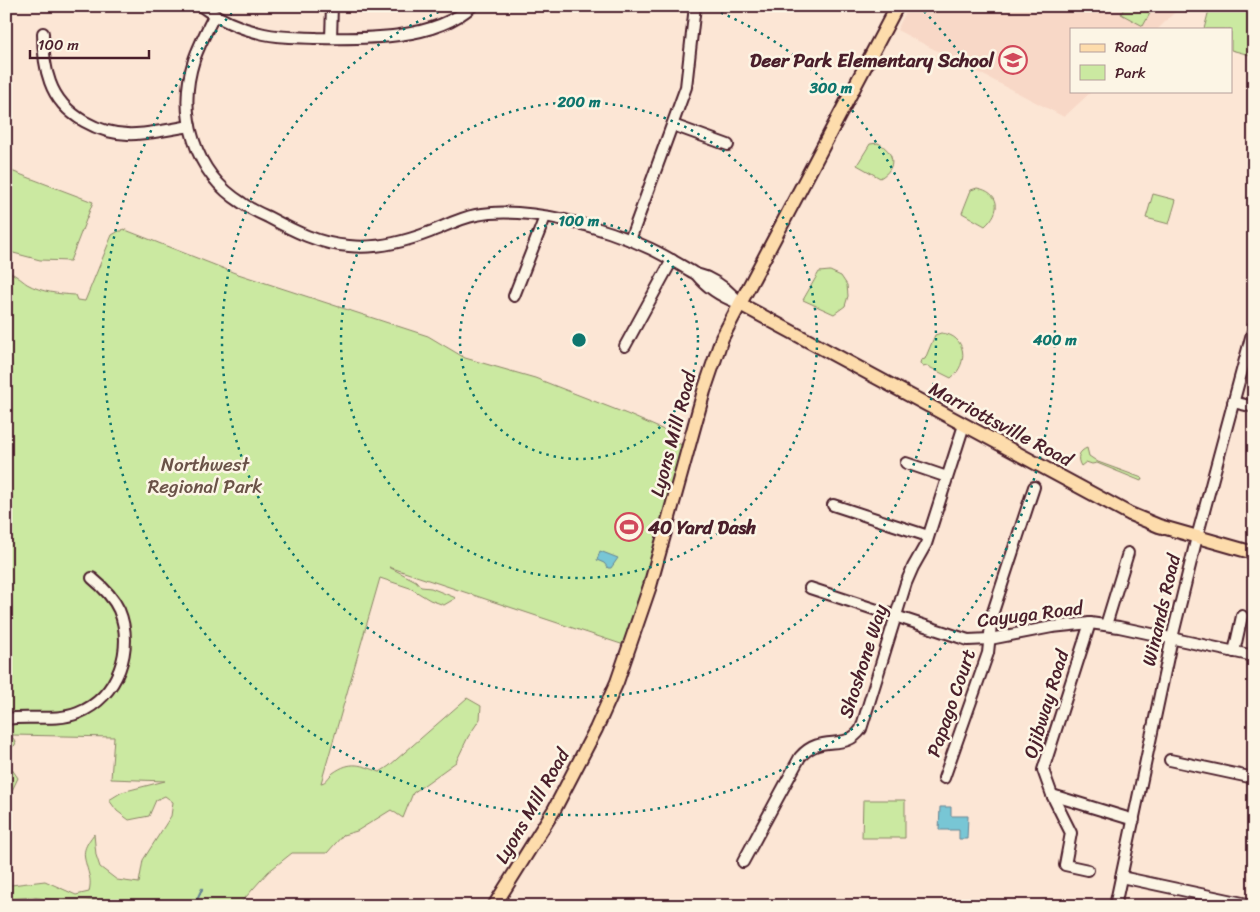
<svg xmlns="http://www.w3.org/2000/svg" width="1260" height="912" font-family="Sriracha,sans-serif">
	<style>
		.built { fill: #f8d8c7 }
		.green { fill: #cbe9a1; stroke: #8a8466 }
		.water { fill: #78c6d5; stroke: #668391 }
		.lines { fill: none; stroke-linecap: round; stroke-linejoin: round }
		.stream { stroke: #668391; stroke-width: 2.5 }
		.minor-casing { stroke: #4a1f2b; stroke-width: 14 }
		.major-casing { stroke: #4a1f2b; stroke-width: 16 }
		.minor { stroke: #fcf5e5; stroke-width: 10 }
		.major { stroke: #fddcac; stroke-width: 12 }
		.ring { fill: none; stroke: #0f766e; stroke-width: 2.5; stroke-dasharray: 2.5 5 }
		.labels { text-anchor: middle; dominant-baseline: central; stroke-width: 5; stroke-linejoin: round; paint-order: stroke }
		.poi-label { font-size: 19px; font-weight: bold; fill: #4a1f2b; stroke: #fcf5e5; text-anchor: end }
		.street-label { font-size: 19px; fill: #4a1f2b; stroke: #fcf5e5 }
		.park-label { font-size: 19px; fill: #6a5248; stroke: #fcf5e5 }
		.centre { fill: #0f766e; stroke: #fcf5e5; stroke-width: 2.5 }
		.ring-label { font-size: 15px; text-anchor: middle; font-weight: bold; fill: #0f766e; stroke: #fcf5e5; stroke-width: 5; stroke-linejoin: round; paint-order: stroke }
	</style>
	<rect width="100%" height="100%" fill="#fce6d5"/>
	<filter id="ink" filterUnits="userSpaceOnUse"><feTurbulence type="fractalNoise" baseFrequency=".02" numOctaves="2"/><feDisplacementMap in="SourceGraphic" scale="10" xChannelSelector="R" yChannelSelector="G"/><feConvolveMatrix kernelMatrix="1 2 1 2 8 2 1 2 1" color-interpolation-filters="sRGB"/></filter>
	<g filter="url(#ink)">
		<path class="built" d="M909,6h272l-23,23h-87v62h21l-28,26 -167,-87z"/>
		<g class="green">
			<path d="M1125,6h29l-11,20 -22,-12z"/>
			<path d="M1210,6h44v50l-23,-6v-21h-27z"/>
			<path d="M878,143c16,8 20,25 2,35l-23,-13 13,-21z"/>
			<path d="M6,169l87,33 -23,59 -30,-1 -34,-9z"/>
			<path d="M977,188c23,4 25,23 8,38l-23,-13 9,-23z"/>
			<path d="M1153,194l23,6 -7,24 -23,-6z"/>
			<path d="M123,229l112,44 193,63 37,22 70,20 92,36 46,20 4,9 8,3 -11,41 -50,158 -235,-78 27,14 5,6 10,1 25,10 -12,7 -14,-5 -20,-12 -30,-10 -59,205c6,-1 7,-6 12,-10 18,-13 28,-8 47,-1l9,-6 78,-68 14,8 -1,13 -12,18 -12,25 -43,31 -10,25 -12,-8 -34,21 -14,4 -16,18h-35l-24,19 -30,34h-116l-5,-3 -32,-3h-30l-23,-3 -26,2v-17l5,3 34,-4 31,14 13,-3c1,-5 2,-11 0,-17 -5,-20 -9,-23 5,-41l2,21 4,12 17,13 22,3 4,-23 28,-44 2,-14 -8,-6 -9,4 -7,16 -20,4 -12,-9 -8,-11 13,-8 43,-11 -54,-2 3,-42 -102,-2v2l4,5 -1,3 -4,3 -2,17 9,13 -12,25v-532c9,3 14,8 21,13 14,8 32,10 48,11l2,5 8,1 27,-66 7,-4h3z"/>
			<path d="M830,271l11,5 6,9 1,11 -3,10 -11,8 -31,-14 16,-28z"/>
			<path d="M941,333c26,2 28,31 10,45l-24,-12 -4,1 -3,-4 1,-3 4,-1 10,-24z"/>
			<path d="M1087,448l2,8 9,6 44,16 -1,3 -44,-18 -5,1 -6,-2 -5,4c-5,-8 -2,-15 6,-18z"/>
			<path d="M863,800h42v38h-43z"/>
		</g>
		<g class="water">
			<path d="M600,551l18,7 -7,10h-3l-4,-5 -7,-3z"/>
			<path d="M940,807h11v9h17l-1,23h-8v-9h-20z"/>
		</g>
		<g class="lines">
			<path class="stream" d="M194,906l8,-17"/>
			<defs>
				<g id="minor">
					<path d="M201,6c19,14 40,23 63,28 17,4 36,3 53,4 48,1 118,2 155,-32"/>
					<path d="M214,16c-7,14 -15,29 -20,44 -17,53 0,113 48,143 8,6 17,10 26,14 26,14 51,27 81,29 28,3 55,-4 81,-14 15,-6 30,-14 46,-17 50,-10 129,12 175,34 15,7 29,16 43,24 4,2 10,3 14,5 13,6 24,15 32,26"/>
					<path d="M43,33c0,16 1,33 7,49 12,34 51,54 86,52 18,-1 36,-5 54,-8"/>
					<path d="M331,38l1,-32"/>
					<path d="M673,125l55,20"/>
					<path d="M630,240l56,-153 9,-81"/>
					<path d="M696,274c11,14 26,23 42,29"/>
					<path d="M514,296l31,-79"/>
					<path d="M625,346l47,-86"/>
					<path d="M1233,402l21,5"/>
					<path d="M906,463l41,14"/>
					<path d="M833,505l95,31"/>
					<path d="M810,588l158,52 22,-1 62,-12 38,-4 29,4 135,29"/>
					<path d="M1106,625l22,-72"/>
					<path d="M1234,652l8,-36"/>
					<path d="M6,719c24,-4 49,3 72,-6 40,-16 57,-65 41,-103 -6,-13 -16,-23 -27,-32"/>
					<path d="M1170,760l84,18"/>
					<path d="M944,778l44,-125 4,-38 42,-128"/>
					<path d="M1052,795l82,25"/>
					<path d="M743,862l57,-105c22,-25 44,-4 61,-28l45,-146 7,-16 13,-23 38,-119"/>
					<path d="M1088,870l-23,-5 6,-32 -19,-38 -9,-25 47,-147"/>
					<path d="M1121,877l131,28"/>
					<path d="M1115,906l57,-268 25,-101 57,-211"/>
				</g>
				<g id="major">
					<path d="M740,304l390,210 29,12 95,27"/>
					<path d="M494,906l60,-96 42,-81 21,-47 33,-96 54,-195 18,-53 175,-332"/>
				</g>
			</defs>
			<use href="#minor" class="minor-casing"/>
			<use href="#major" class="major-casing"/>
			<use href="#minor" class="minor"/>
			<use href="#major" class="major"/>
		</g>
	</g>
	<g class="ring">
		<circle cx="579" cy="340" r="119"/>
		<circle cx="579" cy="340" r="238"/>
		<path d="M707 7A357 357 0 1 1 451 7"/>
		<path d="M919 6A476 476 0 1 1 239 6"/>
	</g>
	<defs>
		<symbol id="school-ring" viewBox="-11 -11 22 22"><circle r="9.5" fill="#fcf5e5" stroke="#d1495b" stroke-width="1.5"/><path d="M0-5L7-2L0 1L-7-2ZM-4 1L0 2.5L4 1V4Q0 6-4 4Z" fill="#d1495b"/></symbol>
		<symbol id="stadium-ring" viewBox="-11 -11 22 22"><circle r="9.5" fill="#fcf5e5" stroke="#d1495b" stroke-width="1.5"/><path d="M0-5a6.5 5 0 1 0 0 10a6.5 5 0 1 0 0-10ZM-3.5-1.8h7v3.6h-7Z" fill="#d1495b"/></symbol>
	</defs>
	<g fill-rule="evenodd">
		<use href="#school-ring" x="997" y="44" width="32" height="32"/>
		<use href="#stadium-ring" x="613" y="511" width="32" height="32"/>
	</g>
	<g class="labels">
		<g class="poi-label">
			<text x="994" y="60">Deer Park Elementary School</text>
			<text x="648" y="527" text-anchor="start">40 Yard Dash</text>
		</g>
		<g class="street-label">
			<text transform="translate(1001 424) rotate(28)">Marriottsville Road</text>
			<text transform="translate(673 434) rotate(-75)">Lyons Mill Road</text>
			<text transform="translate(1161 610) rotate(-77)">Winands Road</text>
			<text transform="translate(1030 614) rotate(-7)">Cayuga Road</text>
			<text transform="translate(863 661) rotate(-72)">Shoshone Way</text>
			<text transform="translate(951 703) rotate(-71)">Papago Court</text>
			<text transform="translate(1046 704) rotate(-73)">Ojibway Road</text>
			<text transform="translate(532 806) rotate(-60)">Lyons Mill Road</text>
		</g>
		<g class="park-label">
			<text x="205" y="464">Northwest<tspan x="205" dy="22">Regional Park</tspan></text>
		</g>
	</g>
	<circle cx="579" cy="340" r="8" class="centre"/>
	<g class="ring-label">
		<text x="831" y="93">300 m</text>
		<text x="579" y="107">200 m</text>
		<text x="579" y="226">100 m</text>
		<text x="1055" y="345">400 m</text>
	</g>
	<rect width="1260" height="912" fill="none" stroke="#fcf5e5" stroke-width="25"/>
	<rect x="12" y="12" width="1235" height="887" fill="none" stroke="#4a1f2b" stroke-width="2" filter="url(#ink)"/>
	<rect x="1070" y="28" width="162" height="65" fill="#fcf5e5" stroke="#b59f9b"/>
	<rect x="1080" y="44" width="25" height="8" fill="#fddcac" stroke="#b59f9b"/>
	<text x="1115" y="52" font-size="15" fill="#4a1f2b">Road</text>
	<rect x="1080" y="65" width="25" height="15" fill="#cbe9a1" stroke="#b59f9b"/>
	<text x="1115" y="78" font-size="15" fill="#4a1f2b">Park</text>
	<path d="M30 50v8h119v-8" fill="none" stroke="#4a1f2b" stroke-width="2.5"/>
	<text x="38" y="50" font-size="15" fill="#4a1f2b" stroke="#fcf5e5" stroke-width="4" paint-order="stroke">100 m</text>
</svg>
